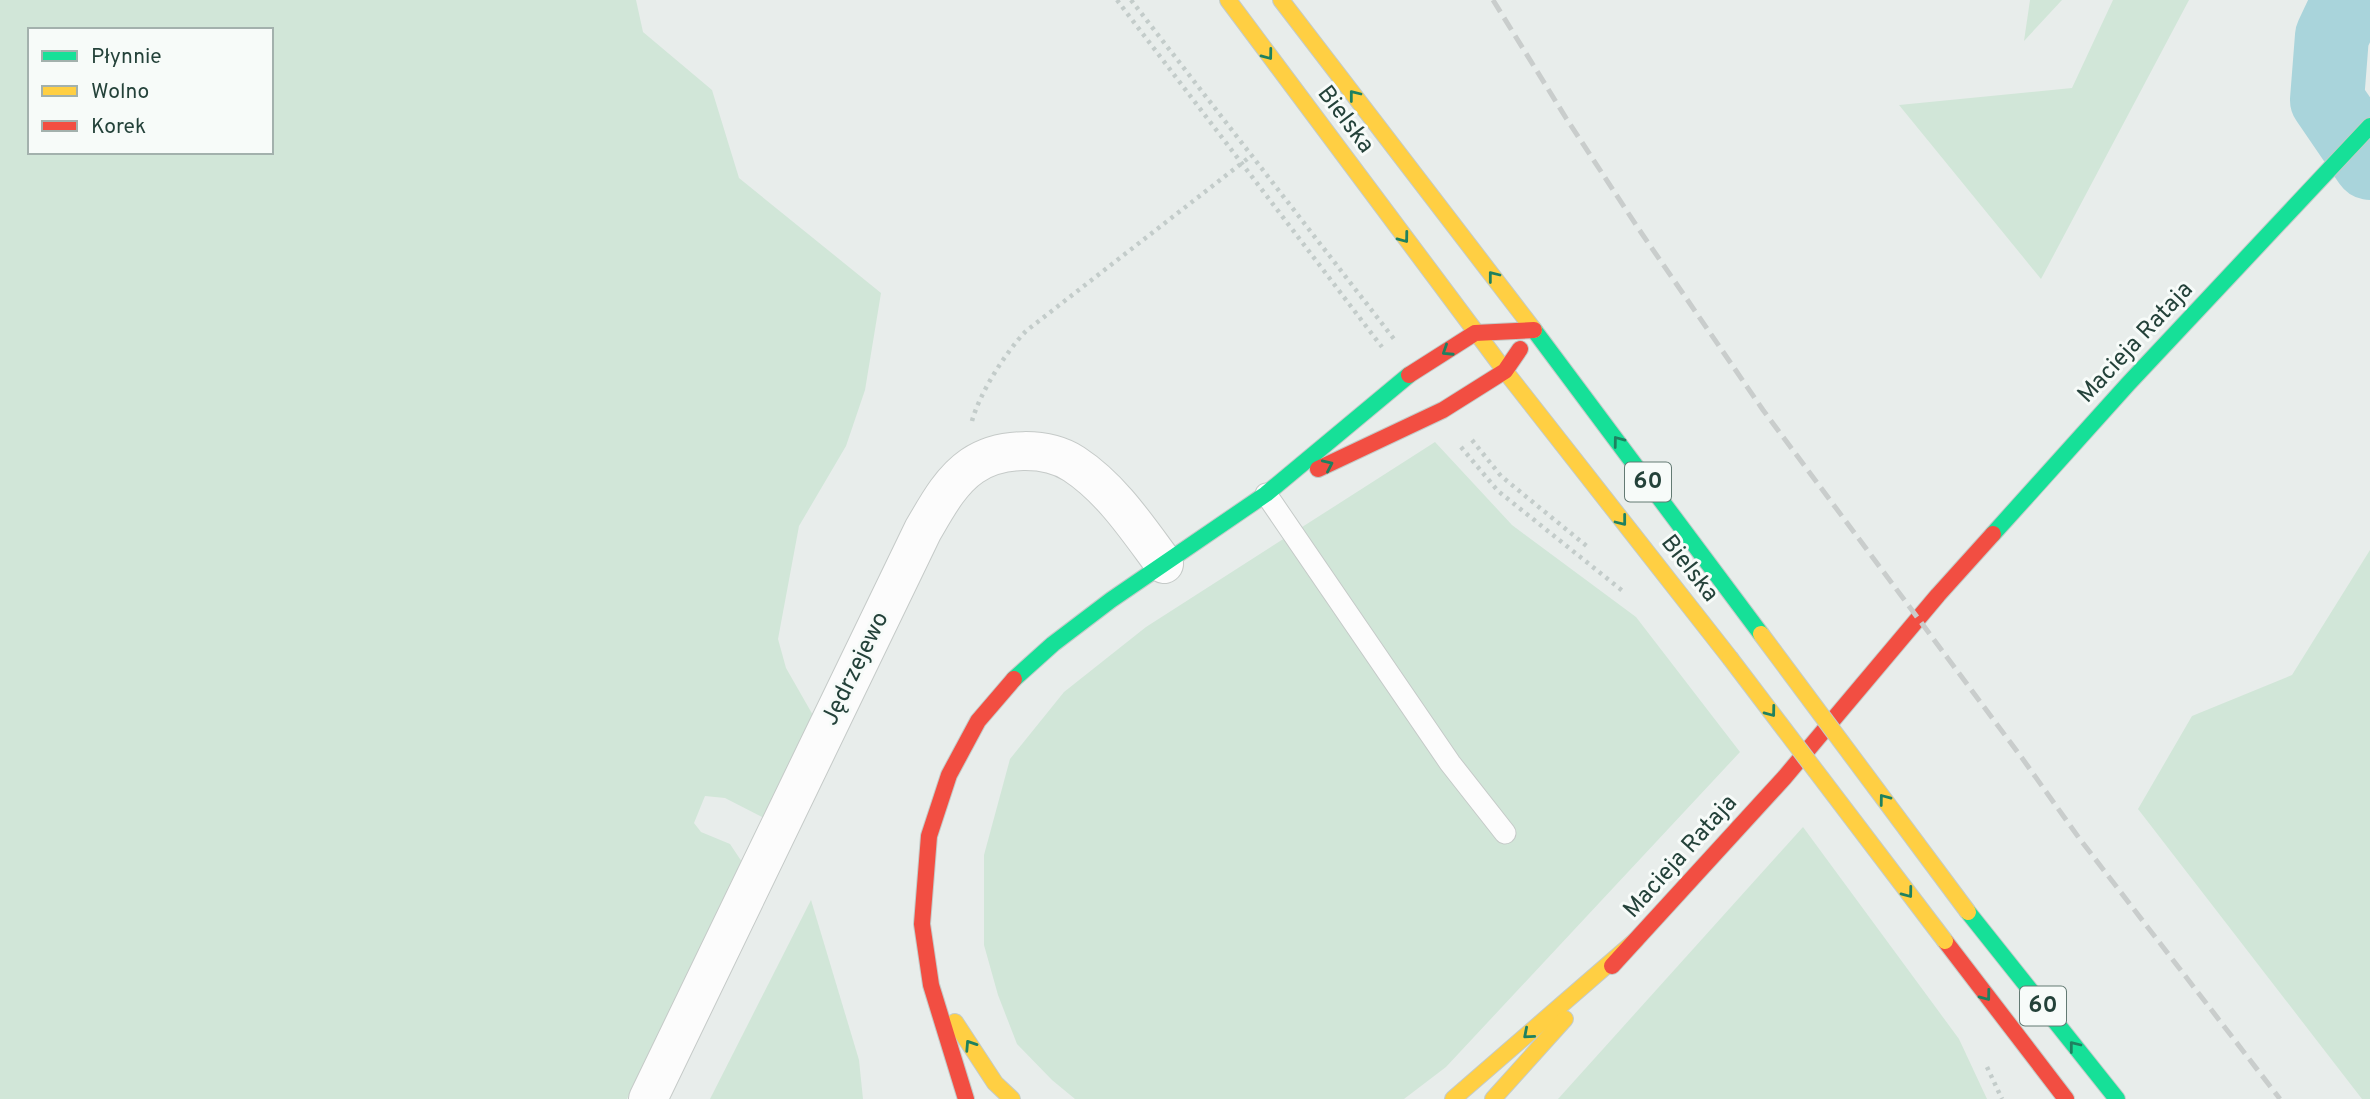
<svg xmlns="http://www.w3.org/2000/svg" width="2370" height="1099" font-family="Overpass,sans-serif">
	<style>
		.green { fill: #d1e6d8; fill-rule: evenodd }
		.lines { fill: none; stroke-linecap: round; stroke-linejoin: round }
		.river { stroke: #a9d4db; stroke-width: 74 }
		.lane-casing { stroke: #c5cac8; stroke-width: 23 }
		.street-casing { stroke: #c5cac8; stroke-width: 40 }
		.fast-casing { stroke: #c3cbc8; stroke-width: 18 }
		.slow-casing { stroke: #c3cbc8; stroke-width: 18 }
		.jam-casing { stroke: #c3cbc8; stroke-width: 18 }
		.path { stroke: #c3ccca; stroke-width: 4.5; stroke-dasharray: 3.5 5; stroke-linecap: butt }
		.lane { stroke: #fcfcfc; stroke-width: 21 }
		.street { stroke: #fcfcfc; stroke-width: 38 }
		.fast { stroke: #16e098; stroke-width: 16 }
		.slow { stroke: #ffcf43; stroke-width: 16 }
		.jam { stroke: #f24e42; stroke-width: 16 }
		.rail { stroke: #c9cdcc; stroke-width: 5; stroke-dasharray: 14 7; stroke-linecap: butt }
		.slow-bridge-casing { stroke: #c3ccc9; stroke-width: 18; stroke-linecap: butt }
		.slow-bridge { stroke: #ffcf43; stroke-width: 16 }
		.oneway { stroke: #1e8160 }
		.labels { text-anchor: middle; dominant-baseline: central; stroke-width: 6; stroke-linejoin: round; paint-order: stroke }
		.shield { fill: #f7fbf9; stroke: #637a73; stroke-width: 2 }
		.shield-label { font-size: 23px; font-weight: bold; fill: #24423a }
		.street-label { font-size: 24px; fill: #24423a; stroke: #f7fbf9 }
	</style>
	<rect width="100%" height="100%" fill="#e8edeb"/>
	<g class="green">
		<path d="M0,0h636l7,32 69,58 27,88 142,115 -16,97 -19,56 -47,80 -21,113 8,29 28,49 -50,101 -39,-20 -20,-2 -11,27 7,9 29,12 12,18 -115,237h-627zM30,30h241v122h-241z"/>
		<path d="M2030,0h32l-38,41z"/>
		<path d="M2113,0h76l-148,279 -142,-174 173,-17z"/>
		<path d="M1435,442l77,83 124,92 104,135 -294,315 -42,32h-329l-23,-19 -35,-36 -19,-49 -14,-50v-90l26,-96 54,-67 82,-65z"/>
		<path d="M2370,550v549h-8l-224,-290 54,-93 100,-41z"/>
		<path d="M1803,827l156,212 28,60h-429z"/>
		<path d="M811,900l48,160 4,39h-153z"/>
	</g>
	<g class="lines">
		<path class="river" d="M2349,0l-17,36 -5,64 43,63"/>
		<defs>
			<path id="lane" d="M1266,494l184,269 55,70"/>
			<path id="street" d="M648,1099l275,-569c13,-22 27,-49 49,-64 28,-19 74,-20 102,-2 38,25 64,65 90,100"/>
			<g id="fast">
				<path d="M1534,330l227,304"/>
				<path d="M1993,534l135,-150 242,-258"/>
				<path d="M1014,679l39,-35 58,-44 155,-106 143,-119"/>
				<path d="M1968,912l149,187"/>
			</g>
			<g id="slow">
				<path d="M1228,0l277,371"/>
				<path d="M1281,0l253,330"/>
				<path d="M1505,371l225,287"/>
				<path d="M955,1022l40,61 17,16"/>
				<path d="M1453,1099l182,-158"/>
				<path d="M1493,1099l72,-80"/>
			</g>
			<g id="jam">
				<path d="M1409,375l66,-42 59,-3"/>
				<path d="M1318,469l125,-59 62,-39 15,-22"/>
				<path d="M1945,941l121,158"/>
				<path d="M1612,966l172,-188 154,-183 55,-61"/>
				<path d="M966,1099l-35,-114 -9,-61 7,-88 20,-61 29,-54 36,-42"/>
			</g>
		</defs>
		<use href="#lane" class="lane-casing"/>
		<use href="#street" class="street-casing"/>
		<use href="#fast" class="fast-casing"/>
		<use href="#slow" class="slow-casing"/>
		<use href="#jam" class="jam-casing"/>
		<g class="path">
			<path d="M1117,0l265,347"/>
			<path d="M1131,0l263,339"/>
			<path d="M972,421c8,-29 34,-69 54,-90l225,-175"/>
			<path d="M1472,440l29,36 88,72"/>
			<path d="M1461,447l37,44 126,101"/>
			<path d="M1987,1067l15,32"/>
		</g>
		<use href="#lane" class="lane"/>
		<use href="#street" class="street"/>
		<use href="#fast" class="fast"/>
		<use href="#slow" class="slow"/>
		<use href="#jam" class="jam"/>
		<path class="rail" d="M1493,0l73,118 72,110 125,182 259,348 57,80 201,261"/>
		<defs>
			<g id="slow-bridge">
				<path d="M1761,634l207,278"/>
				<path d="M1730,658l215,283"/>
			</g>
		</defs>
		<use href="#slow-bridge" class="slow-bridge-casing"/>
		<use href="#slow-bridge" class="slow-bridge"/>
	</g>
	<defs><path id="oneway-chevron" d="M-2-3.5L2.5 0L-2 3.5" fill="none" stroke-width="1.6" stroke-linecap="round" stroke-linejoin="round" transform="scale(1.75)"/></defs>
	<g class="oneway">
		<use href="#oneway-chevron" transform="translate(1268 55) rotate(53)"/>
		<use href="#oneway-chevron" transform="translate(1354 95) rotate(-128)"/>
		<use href="#oneway-chevron" transform="translate(1404 238) rotate(53)"/>
		<use href="#oneway-chevron" transform="translate(1493 276) rotate(-128)"/>
		<use href="#oneway-chevron" transform="translate(1447 351) rotate(147)"/>
		<use href="#oneway-chevron" transform="translate(1618 441) rotate(-127)"/>
		<use href="#oneway-chevron" transform="translate(1328 465) rotate(-25)"/>
		<use href="#oneway-chevron" transform="translate(1622 521) rotate(52)"/>
		<use href="#oneway-chevron" transform="translate(1771 712) rotate(53)"/>
		<use href="#oneway-chevron" transform="translate(1884 799) rotate(-127)"/>
		<use href="#oneway-chevron" transform="translate(1908 893) rotate(53)"/>
		<use href="#oneway-chevron" transform="translate(1986 996) rotate(53)"/>
		<use href="#oneway-chevron" transform="translate(1528 1034) rotate(139)"/>
		<use href="#oneway-chevron" transform="translate(970 1045) rotate(-123)"/>
		<use href="#oneway-chevron" transform="translate(2074 1046) rotate(-128)"/>
	</g>
	<g class="labels">
		<g class="shield">
			<rect x="1625" y="462.5" width="46" height="39" rx="5"/>
			<rect x="2020" y="986.5" width="46" height="39" rx="5"/>
		</g>
		<g class="shield-label">
			<text x="1648" y="482">60</text>
			<text x="2043" y="1006">60</text>
		</g>
		<g class="street-label">
			<text transform="translate(1345 120) rotate(53)">Bielska</text>
			<text transform="translate(2136 343) rotate(-47)">Macieja Rataja</text>
			<text transform="translate(1689 569) rotate(52)">Bielska</text>
			<text transform="translate(856 669) rotate(-64)">Jędrzejewo</text>
			<text transform="translate(1681 857) rotate(-48)">Macieja Rataja</text>
		</g>
	</g>
	<rect x="28" y="28" width="245" height="126" fill="#f7fbf9" stroke="#a3b1ad" stroke-width="2"/>
	<rect x="42" y="51" width="35" height="10" fill="#16e098" stroke="#a3b1ad" stroke-width="2"/>
	<text x="91" y="63" font-size="21" fill="#24423a">Płynnie</text>
	<rect x="42" y="86" width="35" height="10" fill="#ffcf43" stroke="#a3b1ad" stroke-width="2"/>
	<text x="91" y="98" font-size="21" fill="#24423a">Wolno</text>
	<rect x="42" y="121" width="35" height="10" fill="#f24e42" stroke="#a3b1ad" stroke-width="2"/>
	<text x="91" y="133" font-size="21" fill="#24423a">Korek</text>
</svg>
